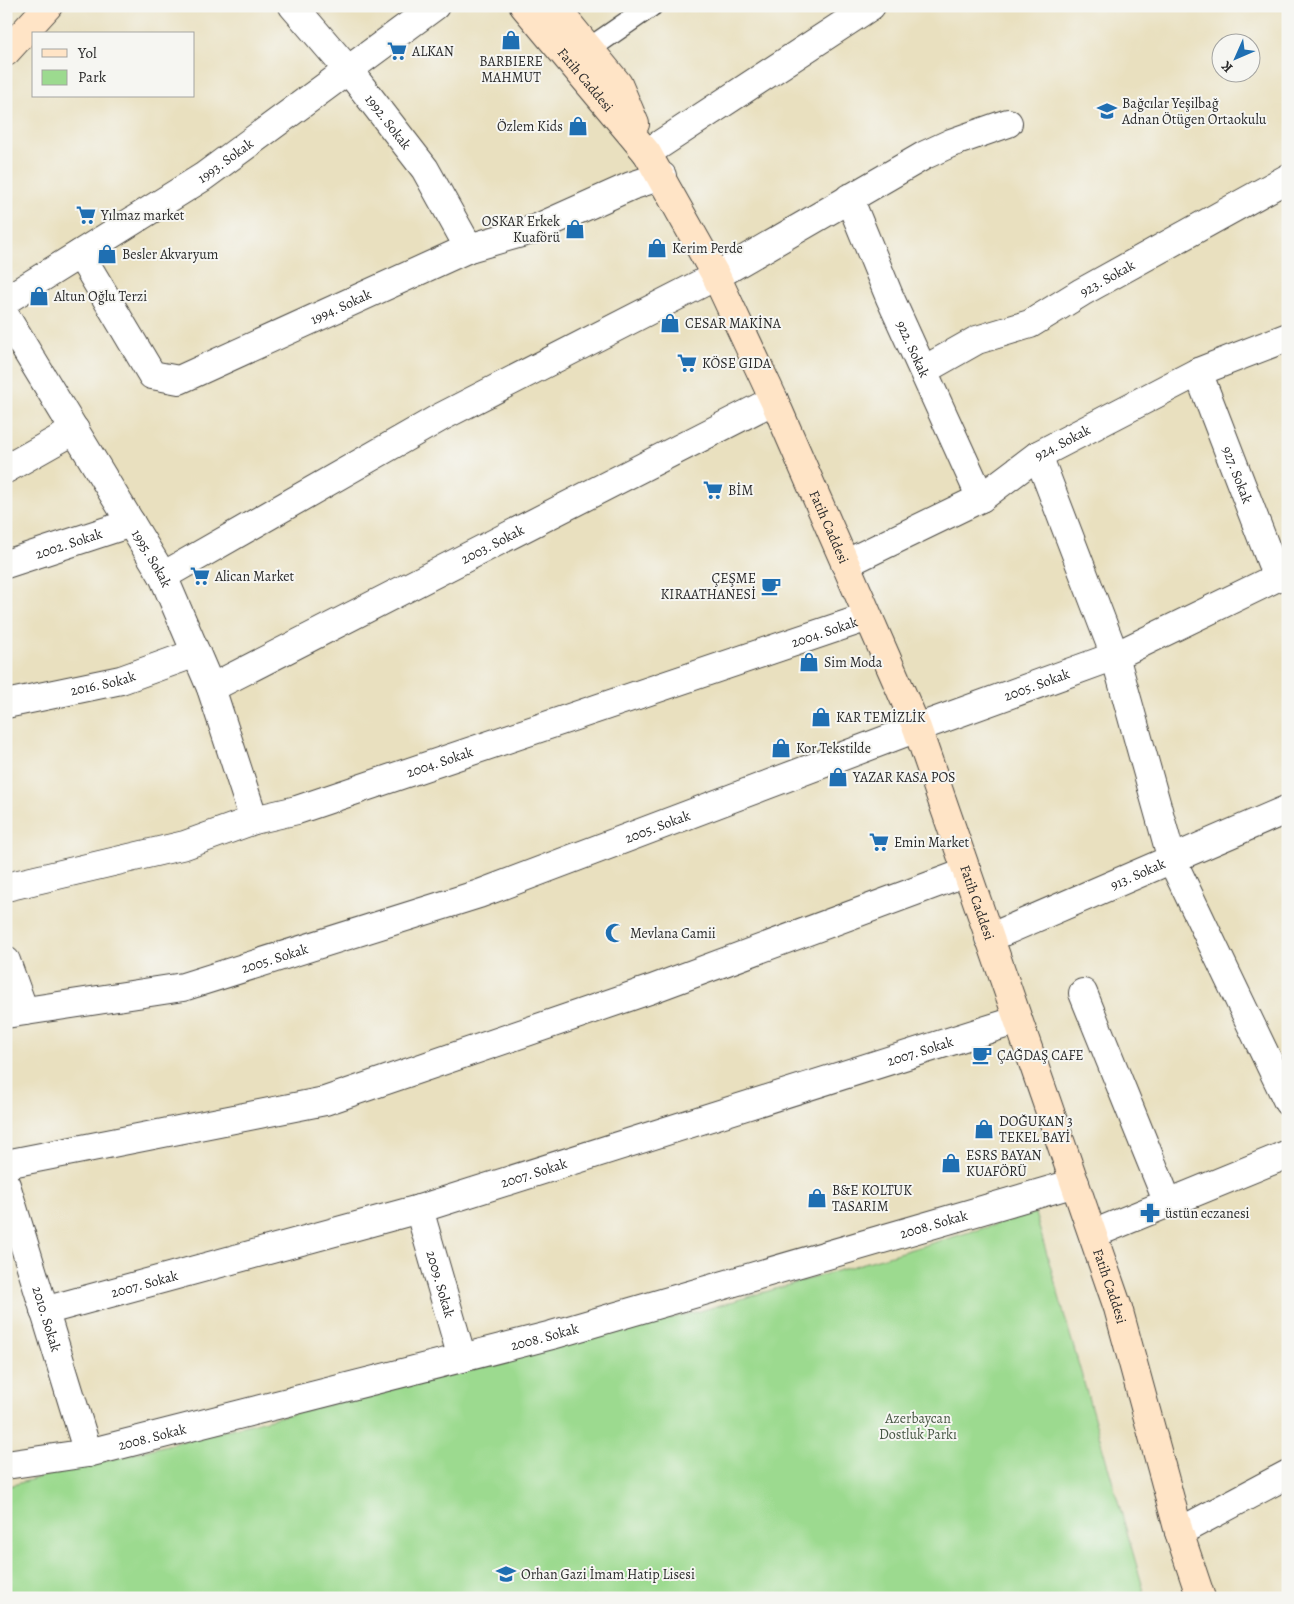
<svg xmlns="http://www.w3.org/2000/svg" width="1294" height="1604" font-family="Alegreya,serif">
	<style>
		.green { fill: #9cda8f; stroke: #64825d }
		.lines { fill: none; stroke-linecap: round; stroke-linejoin: round }
		.pedestrian-casing { stroke: #484641; stroke-width: 24 }
		.minor-casing { stroke: #484641; stroke-width: 30 }
		.secondary-casing { stroke: #484641; stroke-width: 30 }
		.pedestrian { stroke: #fff; stroke-width: 21 }
		.minor { stroke: #fff; stroke-width: 28 }
		.secondary { stroke: #ffe4c6; stroke-width: 28 }
		.labels { text-anchor: middle; dominant-baseline: central; stroke-width: 4; stroke-linejoin: round; paint-order: stroke }
		.poi-label { font-size: 14px; fill: #2b2b2b; stroke: #f6f6f2; text-anchor: start }
		.street-label { font-size: 14px; fill: #2b2b2b; stroke: #f6f6f2 }
		.park-label { font-size: 14px; fill: #475744; stroke: #f6f6f2 }
	</style>
	<rect width="100%" height="100%" fill="#f6f6f2"/>
	<filter id="ink" filterUnits="userSpaceOnUse"><feTurbulence type="fractalNoise" baseFrequency=".02" numOctaves="2"/><feDisplacementMap in="SourceGraphic" scale="10" xChannelSelector="R" yChannelSelector="G"/><feConvolveMatrix kernelMatrix="1 2 1 2 8 2 1 2 1" color-interpolation-filters="sRGB"/></filter>
	<filter id="wash" filterUnits="userSpaceOnUse"><feTurbulence type="fractalNoise" baseFrequency=".0096" numOctaves="4" result="noise"/><feDisplacementMap in="SourceGraphic" scale="20" xChannelSelector="R" yChannelSelector="G"/><feGaussianBlur stdDeviation="1.12" result="paint"/><feColorMatrix in="noise" values="0 0 0 0 0 0 0 0 0 0 0 0 0 0 0 0 0 1.4 0 .05"/><feComposite in="paint" operator="in"/></filter>
	<g filter="url(#wash)">
		<rect width="100%" height="100%" fill="#e9e0bf"/>
		<path class="green" d="M1035,1213l111,385h-1140v-111l38,-11 656,-165z"/>
	</g>
	<g filter="url(#ink)">
		<g class="lines">
			<defs>
				<path id="pedestrian" d="M589,49l62,-43"/>
				<g id="minor">
					<path id="s1" d="M293,6l56,65 76,98 44,79"/>
					<path d="M647,153l224,-147"/>
					<path id="s2" d="M849,198l41,100 91,200"/>
					<path id="s3" d="M80,254l72,121 27,5 290,-132 66,-19 96,-43 31,-10"/>
					<path id="s4" d="M6,300l197,-123 232,-171"/>
					<path id="s5" d="M6,317l157,259 48,112 43,132"/>
					<path id="s6" d="M924,370l53,-30 53,-16 52,-32 206,-114"/>
					<path id="s7" d="M1198,372l79,205"/>
					<path d="M1038,455l77,201 57,204 116,242"/>
					<path d="M6,469l69,-39"/>
					<path id="s8" d="M6,564l125,-41"/>
					<path id="s9" d="M845,564l136,-66 57,-43 160,-83 90,-35"/>
					<path d="M163,576l278,-159 275,-141 209,-121 26,-12 57,-20"/>
					<path id="s10" d="M211,688l563,-288"/>
					<path id="s11" d="M6,704l115,-24 75,-27"/>
					<path id="s12" d="M6,887l179,-42 69,-25 43,-10 571,-193"/>
					<path id="s13" d="M989,938l299,-129"/>
					<path d="M6,961l18,50"/>
					<path d="M1083,993l85,210"/>
					<path id="s14" d="M6,1014l177,-27 296,-93 438,-166 198,-72 173,-84"/>
					<path d="M6,1164l319,-63 327,-112 315,-117"/>
					<path id="s15" d="M6,1185l82,268"/>
					<path id="s16" d="M419,1209l43,149"/>
					<path d="M1093,1234l195,-80"/>
					<path id="s17" d="M44,1311l375,-102 599,-189"/>
					<path id="s18" d="M6,1465l82,-12 464,-118 523,-152"/>
					<path d="M1179,1532l109,-58"/>
				</g>
				<g id="secondary">
					<path id="s19" d="M524,6l123,147 69,123 58,124 143,328 201,580 61,224 22,66"/>
					<path d="M554,6l64,78 17,40"/>
					<path d="M6,52l42,-46"/>
				</g>
			</defs>
			<use href="#pedestrian" class="pedestrian-casing"/>
			<use href="#minor" class="minor-casing"/>
			<use href="#secondary" class="secondary-casing"/>
			<use href="#pedestrian" class="pedestrian"/>
			<use href="#minor" class="minor"/>
			<use href="#secondary" class="secondary"/>
		</g>
	</g>
	<defs>
		<symbol id="shop-bare" viewBox="-9 -9 18 18"><path d="M-5-2.5h2.3a2.7 3.5 0 0 1 5.4 0H5L5.5 6h-11ZM-1.5-2.5h3a1.5 2.3 0 0 0-3 0Z" fill="#1f6fb2" stroke="#f6f6f2" stroke-width="2.5" paint-order="stroke"/></symbol>
		<symbol id="supermarket-bare" viewBox="-9 -9 18 18"><path d="M-6-5.5h2.5l.6 2H6L4.5 2H-2.5L-4.4-4H-6ZM-1.5 3.2a1.3 1.3 0 1 0 .1 0ZM3 3.2a1.3 1.3 0 1 0 .1 0Z" fill="#1f6fb2" stroke="#f6f6f2" stroke-width="2.5" paint-order="stroke"/></symbol>
		<symbol id="school-bare" viewBox="-9 -9 18 18"><path d="M0-5L7-2L0 1L-7-2ZM-4 1L0 2.5L4 1V4Q0 6-4 4Z" fill="#1f6fb2" stroke="#f6f6f2" stroke-width="2.5" paint-order="stroke"/></symbol>
		<symbol id="cafe-bare" viewBox="-9 -9 18 18"><path d="M-5.5-4.5H6V0H3Q3 3.5 0 3.5H-2.5Q-5.5 3.5-5.5 0ZM3-3.2v2h1.7v-2ZM-6 4.5H4V6H-6Z" fill="#1f6fb2" stroke="#f6f6f2" stroke-width="2.5" paint-order="stroke"/></symbol>
		<symbol id="mosque-bare" viewBox="-9 -9 18 18"><path d="M3.5-4.9A6 6 0 1 0 3.5 4.9A5 5 0 1 1 3.5-4.9Z" fill="#1f6fb2" stroke="#f6f6f2" stroke-width="2.5" paint-order="stroke"/></symbol>
		<symbol id="pharmacy-bare" viewBox="-9 -9 18 18"><path d="M-2-6h4v4h4v4h-4v4h-4v-4h-4v-4h4Z" fill="#1f6fb2" stroke="#f6f6f2" stroke-width="2.5" paint-order="stroke"/></symbol>
	</defs>
	<g fill-rule="evenodd">
		<use href="#shop-bare" x="497" y="26" width="28" height="28"/>
		<use href="#supermarket-bare" x="383" y="37" width="28" height="28"/>
		<use href="#school-bare" x="1093" y="97" width="28" height="28"/>
		<use href="#shop-bare" x="564" y="112" width="28" height="28"/>
		<use href="#supermarket-bare" x="72" y="201" width="28" height="28"/>
		<use href="#shop-bare" x="561" y="215" width="28" height="28"/>
		<use href="#shop-bare" x="643" y="234" width="28" height="28"/>
		<use href="#shop-bare" x="93" y="240" width="28" height="28"/>
		<use href="#shop-bare" x="25" y="282" width="28" height="28"/>
		<use href="#shop-bare" x="656" y="309" width="28" height="28"/>
		<use href="#supermarket-bare" x="673" y="349" width="28" height="28"/>
		<use href="#supermarket-bare" x="699" y="476" width="28" height="28"/>
		<use href="#supermarket-bare" x="186" y="562" width="28" height="28"/>
		<use href="#cafe-bare" x="757" y="572" width="28" height="28"/>
		<use href="#shop-bare" x="795" y="648" width="28" height="28"/>
		<use href="#shop-bare" x="807" y="703" width="28" height="28"/>
		<use href="#shop-bare" x="767" y="734" width="28" height="28"/>
		<use href="#shop-bare" x="824" y="763" width="28" height="28"/>
		<use href="#supermarket-bare" x="865" y="828" width="28" height="28"/>
		<use href="#mosque-bare" x="601" y="919" width="28" height="28"/>
		<use href="#cafe-bare" x="968" y="1041" width="28" height="28"/>
		<use href="#shop-bare" x="970" y="1115" width="28" height="28"/>
		<use href="#shop-bare" x="937" y="1149" width="28" height="28"/>
		<use href="#shop-bare" x="803" y="1184" width="28" height="28"/>
		<use href="#pharmacy-bare" x="1136" y="1199" width="28" height="28"/>
		<use href="#school-bare" x="492" y="1560" width="28" height="28"/>
	</g>
	<g class="labels">
		<g class="poi-label">
			<text x="412" y="51">ALKAN</text>
			<text x="511" y="61" text-anchor="middle">BARBIERE<tspan x="511" dy="16">MAHMUT</tspan></text>
			<text x="1122" y="103">Bağcılar Yeşilbağ<tspan x="1122" dy="16">Adnan Ötügen Ortaokulu</tspan></text>
			<text x="563" y="126" text-anchor="end">Özlem Kids</text>
			<text x="101" y="215">Yılmaz market</text>
			<text x="560" y="221" text-anchor="end">OSKAR Erkek<tspan x="560" dy="16">Kuaförü</tspan></text>
			<text x="672" y="248">Kerim Perde</text>
			<text x="122" y="254">Besler Akvaryum</text>
			<text x="54" y="296">Altun Oğlu Terzi</text>
			<text x="685" y="323">CESAR MAKİNA</text>
			<text x="702" y="363">KÖSE GIDA</text>
			<text x="728" y="490">BİM</text>
			<text x="215" y="576">Alican Market</text>
			<text x="756" y="578" text-anchor="end">ÇEŞME<tspan x="756" dy="16">KIRAATHANESİ</tspan></text>
			<text x="824" y="662">Sim Moda</text>
			<text x="836" y="717">KAR TEMİZLİK</text>
			<text x="796" y="748">Kor Tekstilde</text>
			<text x="853" y="777">YAZAR KASA POS</text>
			<text x="894" y="842">Emin Market</text>
			<text x="630" y="933">Mevlana Camii</text>
			<text x="997" y="1055">ÇAĞDAŞ CAFE</text>
			<text x="999" y="1121">DOĞUKAN 3<tspan x="999" dy="16">TEKEL BAYİ</tspan></text>
			<text x="966" y="1155">ESRS BAYAN<tspan x="966" dy="16">KUAFÖRÜ</tspan></text>
			<text x="832" y="1190">B&amp;E KOLTUK<tspan x="832" dy="16">TASARIM</tspan></text>
			<text x="1165" y="1213">üstün eczanesi</text>
			<text x="521" y="1574">Orhan Gazi İmam Hatip Lisesi</text>
		</g>
		<g class="street-label">
			<text stroke="none"><textPath href="#s19" startOffset="96">Fatih Caddesi</textPath></text>
			<text stroke="none"><textPath href="#s1" startOffset="150">1992. Sokak</textPath></text>
			<text stroke="none"><textPath href="#s4" startOffset="260">1993. Sokak</textPath></text>
			<text stroke="none"><textPath href="#s6" startOffset="206">923. Sokak</textPath></text>
			<text stroke="none"><textPath href="#s3" startOffset="346">1994. Sokak</textPath></text>
			<text stroke="none"><textPath href="#s2" startOffset="164">922. Sokak</textPath></text>
			<text stroke="none"><textPath href="#s9" startOffset="250">924. Sokak</textPath></text>
			<text stroke="none"><textPath href="#s7" startOffset="110">927. Sokak</textPath></text>
			<text stroke="none"><textPath href="#s19" startOffset="608">Fatih Caddesi</textPath></text>
			<text stroke="none"><textPath href="#s8" startOffset="66">2002. Sokak</textPath></text>
			<text stroke="none"><textPath href="#s10" startOffset="316">2003. Sokak</textPath></text>
			<text stroke="none"><textPath href="#s5" startOffset="282">1995. Sokak</textPath></text>
			<text stroke="none"><textPath href="#s12" startOffset="858">2004. Sokak</textPath></text>
			<text stroke="none"><textPath href="#s11" startOffset="99">2016. Sokak</textPath></text>
			<text stroke="none"><textPath href="#s14" startOffset="1085">2005. Sokak</textPath></text>
			<text stroke="none"><textPath href="#s12" startOffset="452">2004. Sokak</textPath></text>
			<text stroke="none"><textPath href="#s14" startOffset="680">2005. Sokak</textPath></text>
			<text stroke="none"><textPath href="#s13" startOffset="162">913. Sokak</textPath></text>
			<text stroke="none"><textPath href="#s19" startOffset="1012">Fatih Caddesi</textPath></text>
			<text stroke="none"><textPath href="#s14" startOffset="275">2005. Sokak</textPath></text>
			<text stroke="none"><textPath href="#s17" startOffset="914">2007. Sokak</textPath></text>
			<text stroke="none"><textPath href="#s17" startOffset="509">2007. Sokak</textPath></text>
			<text stroke="none"><textPath href="#s18" startOffset="959">2008. Sokak</textPath></text>
			<text stroke="none"><textPath href="#s16" startOffset="78">2009. Sokak</textPath></text>
			<text stroke="none"><textPath href="#s17" startOffset="104">2007. Sokak</textPath></text>
			<text stroke="none"><textPath href="#s19" startOffset="1418">Fatih Caddesi</textPath></text>
			<text stroke="none"><textPath href="#s15" startOffset="140">2010. Sokak</textPath></text>
			<text stroke="none"><textPath href="#s18" startOffset="554">2008. Sokak</textPath></text>
			<text stroke="none"><textPath href="#s18" startOffset="149">2008. Sokak</textPath></text>
		</g>
		<g class="park-label">
			<text x="918" y="1418">Azerbaycan<tspan x="918" dy="16">Dostluk Parkı</tspan></text>
		</g>
	</g>
	<rect width="1294" height="1604" fill="none" stroke="#f6f6f2" stroke-width="25"/>
	<rect x="32" y="32" width="162" height="65" fill="#f6f6f2" stroke="#a5a5a2"/>
	<rect x="42" y="49" width="25" height="8" fill="#ffe4c6" stroke="#a5a5a2"/>
	<text x="78" y="58" font-size="15" fill="#2b2b2b">Yol</text>
	<rect x="42" y="70" width="25" height="15" fill="#9cda8f" stroke="#a5a5a2"/>
	<text x="78" y="82" font-size="15" fill="#2b2b2b">Park</text>
	<g transform="translate(1236 58) rotate(225)"><circle r="24" fill="#f6f6f2" stroke="#a5a5a2"/>
	<path d="M0-4L9 19L0 12L-9 19Z" fill="#1f6fb2"/>
	<text y="-8" font-size="14" font-weight="bold" text-anchor="middle" fill="#2b2b2b">K</text>
	</g>
</svg>
